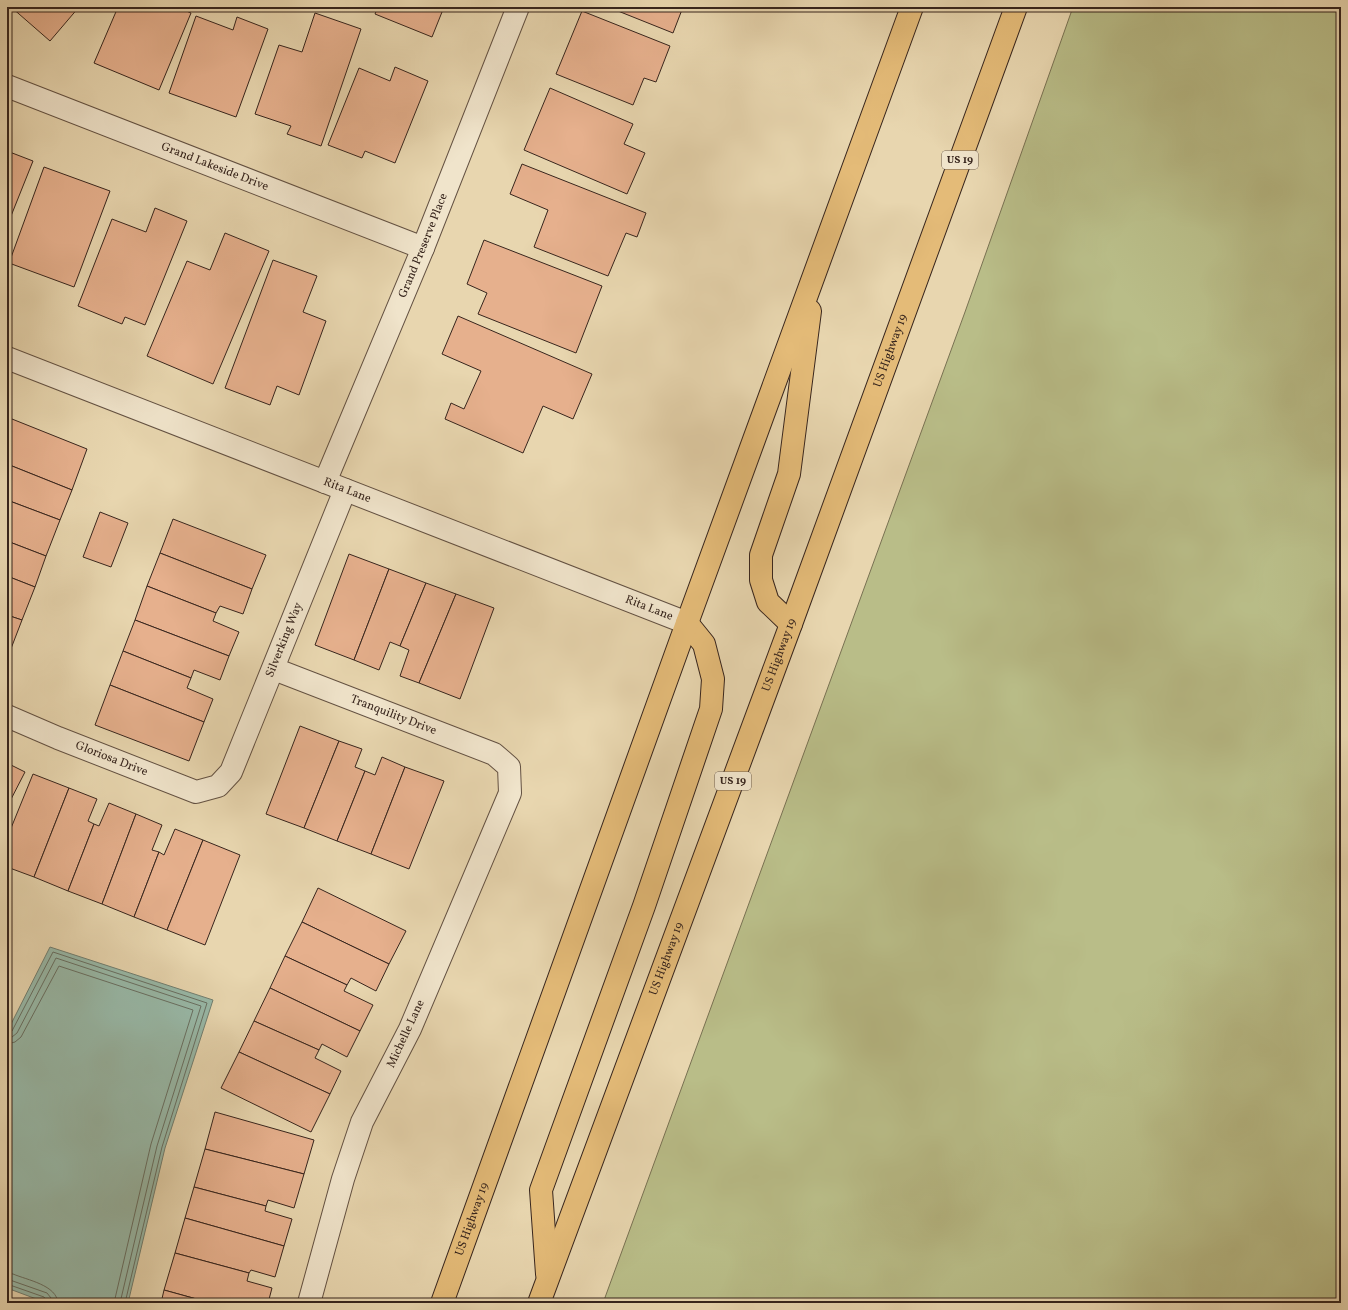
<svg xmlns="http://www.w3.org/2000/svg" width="1348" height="1310" font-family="Vollkorn,serif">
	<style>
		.green { fill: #b9bd88; stroke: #787152 }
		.water { fill: #98b9a8; stroke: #717e70 }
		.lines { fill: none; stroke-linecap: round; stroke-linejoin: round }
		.shore { stroke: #686f62; stroke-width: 1 }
		.building { fill: #e6b08d; stroke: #37251d }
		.street-casing { stroke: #635142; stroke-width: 24 }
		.highway-casing { stroke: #37251d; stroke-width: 24 }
		.street { stroke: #f0e4cb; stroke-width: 22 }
		.highway { stroke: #e4bb78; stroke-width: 22 }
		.labels { text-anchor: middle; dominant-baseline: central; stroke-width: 3.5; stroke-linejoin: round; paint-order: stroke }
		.shield { fill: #f0e4cb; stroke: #6e5e51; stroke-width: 1 }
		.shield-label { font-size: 11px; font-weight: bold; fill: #37251d }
		.street-label { font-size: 12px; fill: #37251d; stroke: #f0e4cb }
	</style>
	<rect width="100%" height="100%" fill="#e8d6af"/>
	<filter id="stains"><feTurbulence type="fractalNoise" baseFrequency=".005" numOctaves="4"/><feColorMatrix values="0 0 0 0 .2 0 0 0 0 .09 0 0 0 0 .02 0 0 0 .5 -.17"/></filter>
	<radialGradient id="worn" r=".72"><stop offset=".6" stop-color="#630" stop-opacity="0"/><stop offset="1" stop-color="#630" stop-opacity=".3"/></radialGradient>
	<path class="green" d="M1073,7h268v1296h-738l362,-991z"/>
	<path class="water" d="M50,947l163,53 -48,148 -37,155h-81l-40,-15v-256z"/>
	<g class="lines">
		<g class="shore">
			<path d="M7,1033l5,-2 41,-79 154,51 -45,144 -37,156"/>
			<path d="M7,1038l5,-1 5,-4 39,-75 145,48 -44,140 -37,157"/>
			<path d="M7,1044l8,-2 6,-5 38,-71 134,44 -42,134 -37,159"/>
			<path d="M7,1273l6,1c14,6 44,11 45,29"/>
			<path d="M7,1279l40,14 4,5 1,5"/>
			<path d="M7,1284l37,13 2,3 1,3"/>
		</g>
	</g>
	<g class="building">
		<path d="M11,7h68l-29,34z"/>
		<path d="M118,7h59l14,6 -32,77 -65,-27z"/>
		<path d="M378,7h66l-12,30 -57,-23z"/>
		<path d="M608,7h75l-10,26z"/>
		<path d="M582,11l88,35 -14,36 -12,-4 -11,27 -77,-31z"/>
		<path d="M315,13l46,16 -40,117 -34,-12 4,-8 -36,-12 24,-69 23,7z"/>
		<path d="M196,16l37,14 4,-13 31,12 -32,88 -67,-24z"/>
		<path d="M395,67l33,14 -33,82 -30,-12 -3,7 -34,-13 31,-77 31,13z"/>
		<path d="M550,88l83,36 -9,20 21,9 -18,41 -103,-44z"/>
		<path d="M7,151l26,10 -26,65z"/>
		<path d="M522,164l124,49 -9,24 -11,-4 -18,43 -74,-29 14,-37 -38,-16z"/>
		<path d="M44,167l66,24 -36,96 -65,-24z"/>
		<path d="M155,208l32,13 -42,104 -20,-8 -3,7 -44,-18 34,-87 34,13z"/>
		<path d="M225,233l44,18 -56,133 -66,-28 40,-95 23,9z"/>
		<path d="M484,240l118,46 -26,67 -98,-39 9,-21 -20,-9z"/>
		<path d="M273,260l44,16 -14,36 23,9 -27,74 -22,-9 -7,19 -45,-17z"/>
		<path d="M458,316l134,58 -19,45 -30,-13 -20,47 -78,-34 6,-16 13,6 17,-38 -39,-17z"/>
		<path d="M7,417l80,32 -15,41 -65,-26z"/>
		<path d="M7,464l65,26 -12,30 -53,-20z"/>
		<path d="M7,500l53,20 -14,36 -39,-15z"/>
		<path d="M100,512l28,11 -17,44 -28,-10z"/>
		<path d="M173,519l93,36 -14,34 -92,-36z"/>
		<path d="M7,541l39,15 -11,31 -28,-11z"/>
		<path d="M160,553l92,36 -9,25 -23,-8 -4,7 -69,-27z"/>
		<path d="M349,554l40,15 -35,91 -39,-15z"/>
		<path d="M389,569l37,14 -26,63 -10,-4 -11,28 -25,-10z"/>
		<path d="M7,576l28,11 -13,33 -15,-5z"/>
		<path d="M426,583l30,11 -37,89 -19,-7 9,-26 -9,-4z"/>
		<path d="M147,586l69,27 -3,8 26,11 -10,24 -94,-36z"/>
		<path d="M456,594l38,14 -34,91 -41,-16z"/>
		<path d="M7,615l15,5 -15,39z"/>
		<path d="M135,620l94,36 -9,24 -26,-10 -3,8 -68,-27z"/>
		<path d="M123,651l68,27 -4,10 26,11 -9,23 -94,-37z"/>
		<path d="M110,685l94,37 -15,39 -94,-36z"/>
		<path d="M300,726l39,15 -35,87 -38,-14z"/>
		<path d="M339,741l23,8 -7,18 10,4 -28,70 -33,-13z"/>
		<path d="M382,757l23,10 -34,87 -34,-13 28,-70 10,4z"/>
		<path d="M7,763l18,9 -18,35z"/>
		<path d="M405,767l39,14 -35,88 -38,-15z"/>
		<path d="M33,774l36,14 -35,89 -27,-10v-29z"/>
		<path d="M69,788l28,11 -9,22 6,3 -26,67 -34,-14z"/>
		<path d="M109,803l27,11 -34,90 -34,-13 26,-67 5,2z"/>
		<path d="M136,814l26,11 -10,25 7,2 -25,65 -32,-13z"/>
		<path d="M175,829l28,11 -36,90 -33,-13 25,-65 5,3z"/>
		<path d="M203,840l37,15 -35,90 -38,-15z"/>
		<path d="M318,888l88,43 -17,33 -87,-42z"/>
		<path d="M302,922l87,42 -13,27 -25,-13 -4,7 -62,-29z"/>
		<path d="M285,956l62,29 -3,6 29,14 -13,26 -90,-43z"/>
		<path d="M270,988l90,43 -13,26 -25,-13 -3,6 -65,-29z"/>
		<path d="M254,1021l65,29 -4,8 26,13 -11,23 -91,-42z"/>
		<path d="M239,1052l91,42 -19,38 -90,-44z"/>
		<path d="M215,1112l99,28 -10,34 -99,-25z"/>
		<path d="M205,1149l99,25 -10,34 -26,-8 -2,6 -72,-19z"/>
		<path d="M194,1187l72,19 -1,5 27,8 -8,27 -99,-28z"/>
		<path d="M185,1218l99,28 -9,31 -24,-7 -2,3 -74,-20z"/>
		<path d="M175,1253l74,20 -2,8 25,7 -4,15h-57l-47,-13z"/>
		<path d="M164,1290l47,13h-50z"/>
	</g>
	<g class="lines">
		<defs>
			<g id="street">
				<path id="s1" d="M7,86l416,162"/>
				<path id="s2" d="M7,358l680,265"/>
				<path id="s3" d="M325,482l98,-234 95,-241"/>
				<path id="s4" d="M274,669l220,85 15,13 1,26 -100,236 -48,93 -19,57 -34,124"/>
				<path id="s5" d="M7,716l51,22 138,54 22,-6 13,-14 114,-282"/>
			</g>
			<g id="highway">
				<path d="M791,624l-23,-22 -7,-22v-25l28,-81 21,-163"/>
				<path d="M547,1274l-6,-84 103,-284 67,-197 2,-30 -9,-35 -17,-21"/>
				<path id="s6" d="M442,1303l245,-680 225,-616"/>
				<path id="s7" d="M539,1303l252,-679 225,-617"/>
			</g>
		</defs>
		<use href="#street" class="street-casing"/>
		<use href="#highway" class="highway-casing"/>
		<use href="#street" class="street"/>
		<use href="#highway" class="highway"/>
	</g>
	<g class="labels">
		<g class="shield">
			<rect x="942" y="151" width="36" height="18" rx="3"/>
			<rect x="715" y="772" width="36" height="18" rx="3"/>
		</g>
		<g class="shield-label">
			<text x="960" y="160">US 19</text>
			<text x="733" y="781">US 19</text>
		</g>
		<g class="street-label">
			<text stroke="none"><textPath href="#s1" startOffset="223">Grand Lakeside Drive</textPath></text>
			<text stroke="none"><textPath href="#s3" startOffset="256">Grand Preserve Place</textPath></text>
			<text stroke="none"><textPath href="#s7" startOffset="1015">US Highway 19</textPath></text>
			<text stroke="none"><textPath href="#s2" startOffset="365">Rita Lane</textPath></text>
			<text stroke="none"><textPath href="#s2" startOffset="689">Rita Lane</textPath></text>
			<text stroke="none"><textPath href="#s5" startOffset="388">Silverking Way</textPath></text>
			<text stroke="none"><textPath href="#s7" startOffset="691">US Highway 19</textPath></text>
			<text stroke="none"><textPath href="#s4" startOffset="128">Tranquility Drive</textPath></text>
			<text stroke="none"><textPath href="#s5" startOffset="113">Gloriosa Drive</textPath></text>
			<text stroke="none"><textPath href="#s7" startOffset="367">US Highway 19</textPath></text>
			<text transform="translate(406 1034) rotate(-65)">Michelle Lane</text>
			<text stroke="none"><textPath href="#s6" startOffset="89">US Highway 19</textPath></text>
		</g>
	</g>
	<rect width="1348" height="1310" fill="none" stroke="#e8d6af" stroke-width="24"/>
	<rect x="8" y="8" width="1332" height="1294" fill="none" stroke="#37251d" stroke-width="2"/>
	<rect x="12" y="12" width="1324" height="1286" fill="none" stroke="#37251d"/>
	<rect width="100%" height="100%" filter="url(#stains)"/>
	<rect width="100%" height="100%" fill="url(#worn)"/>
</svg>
